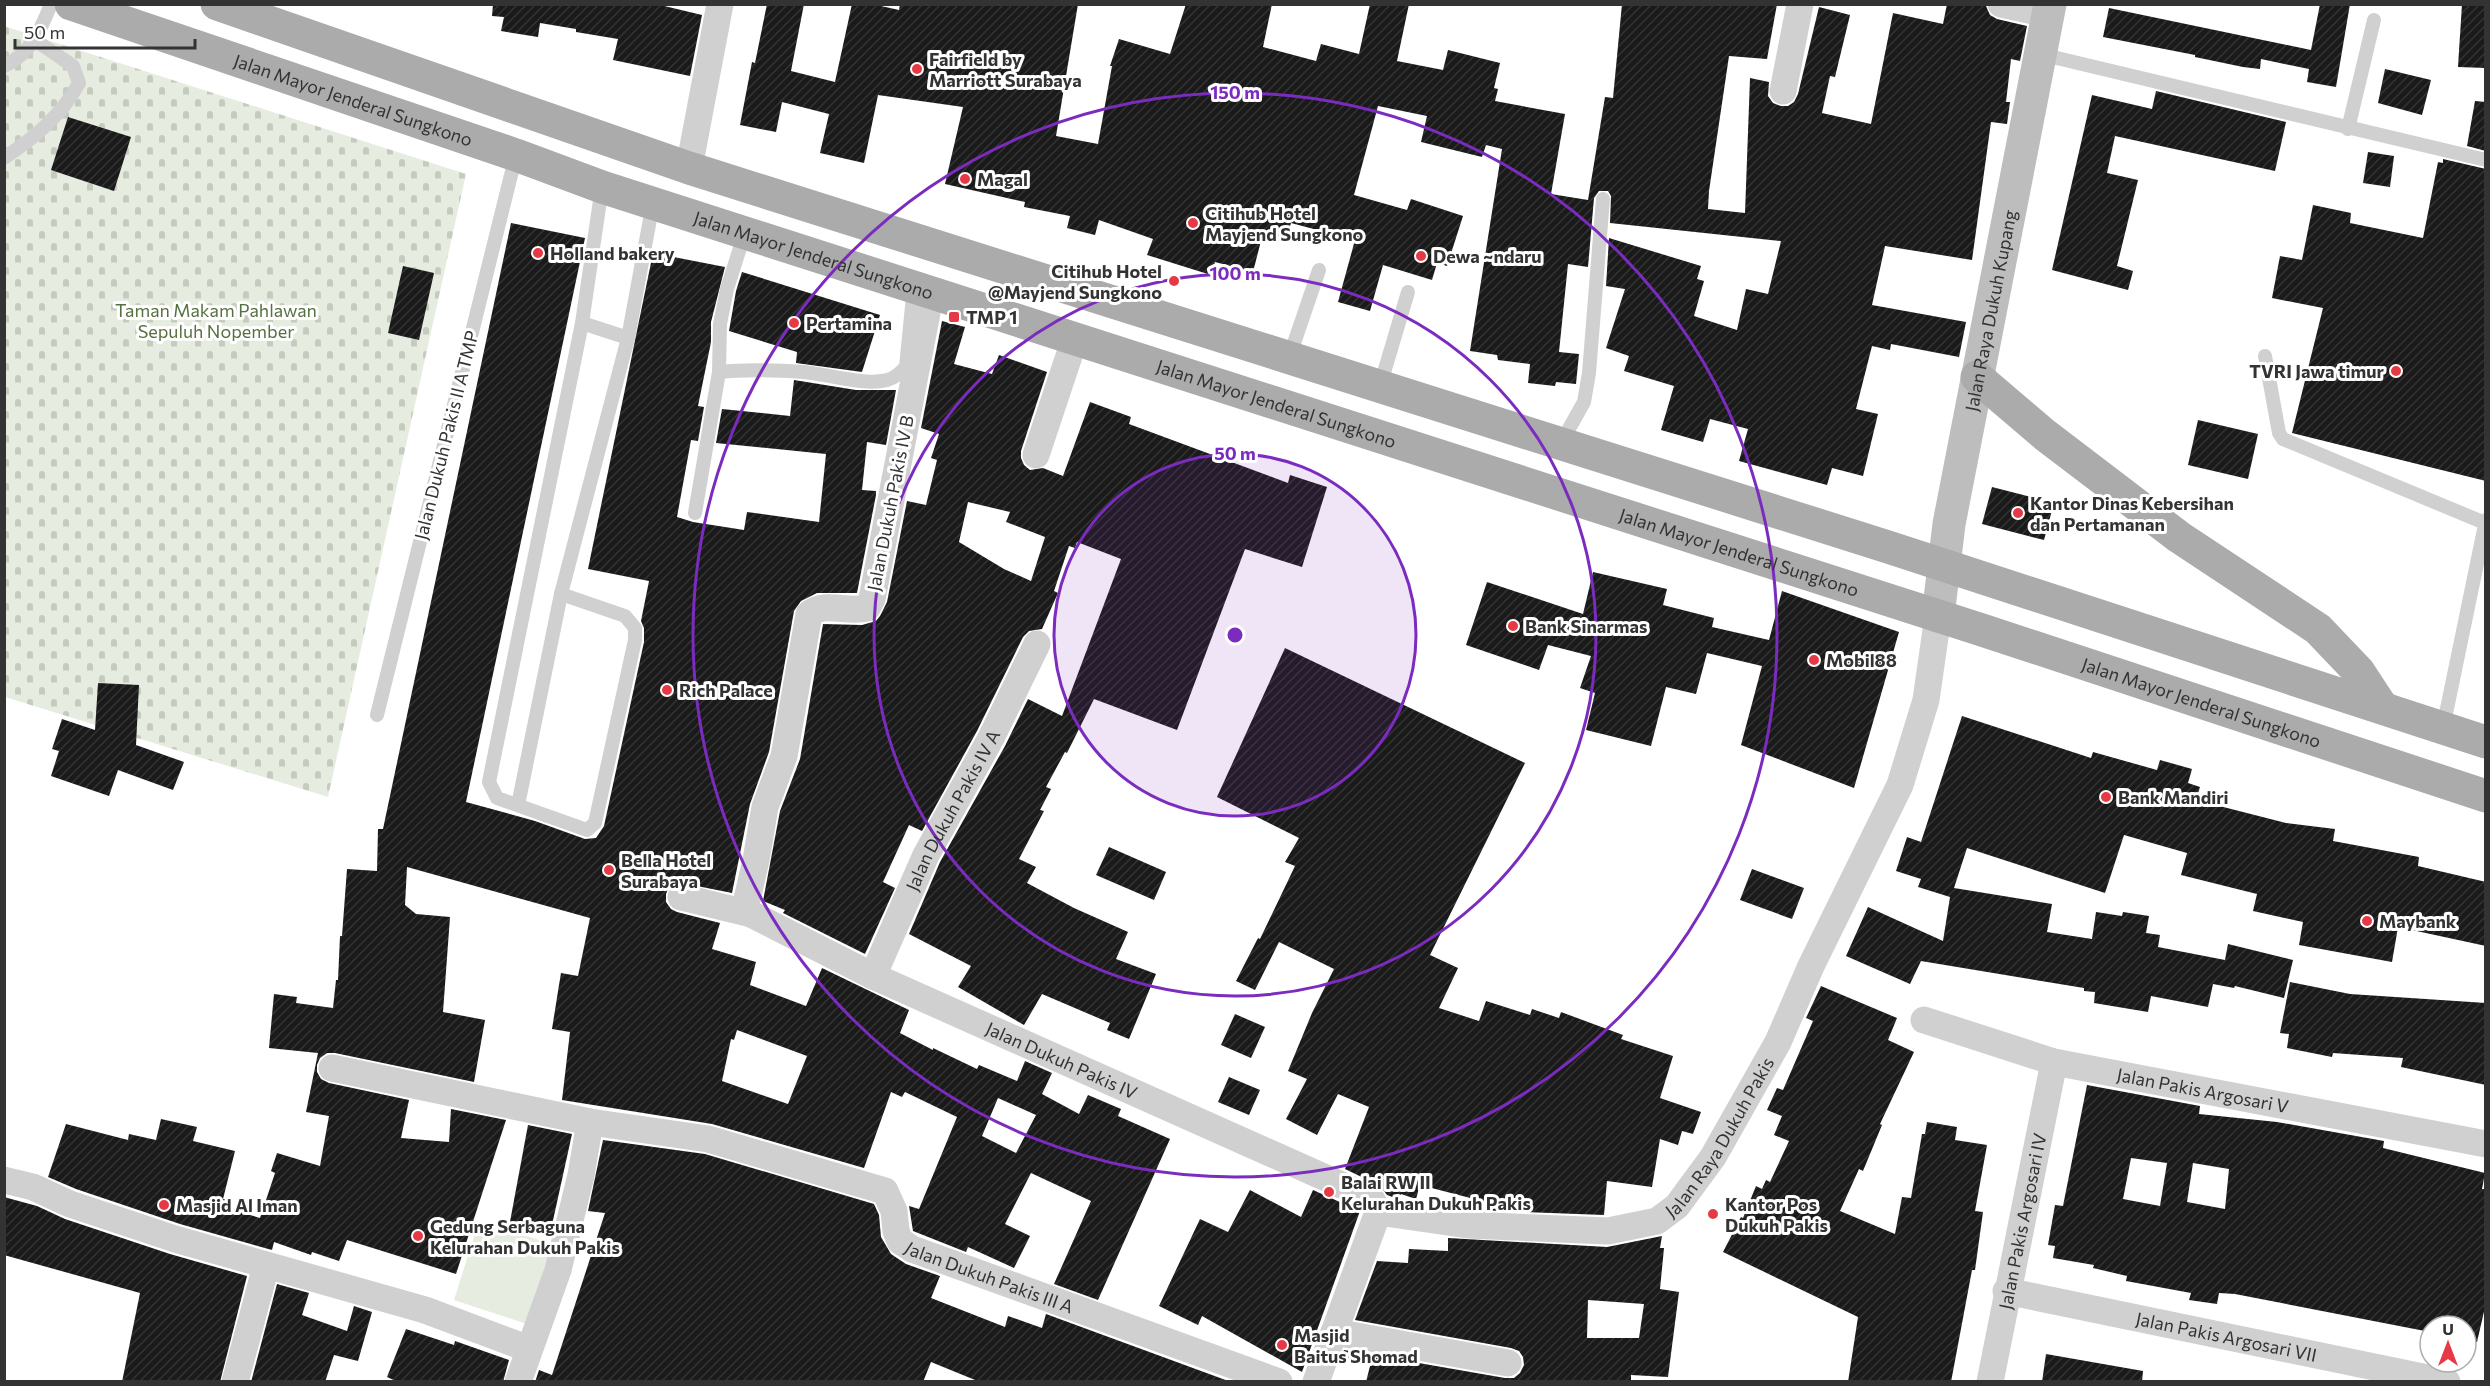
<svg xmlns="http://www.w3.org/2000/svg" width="2490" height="1386" font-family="Commissioner,sans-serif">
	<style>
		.green { fill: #e6ecdf }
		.cemetery { fill: url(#cemetery-stones) }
		.building { fill: url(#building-hatch); fill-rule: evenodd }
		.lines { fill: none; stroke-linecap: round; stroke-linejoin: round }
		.lane { stroke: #d0d0d0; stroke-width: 14 }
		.street { stroke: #d0d0d0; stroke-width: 27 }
		.secondary { stroke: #bdbdbd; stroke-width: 33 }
		.primary { stroke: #ababab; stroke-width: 33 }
		.ring { fill: none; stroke: #7b2cbf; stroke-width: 3 }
		.poi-dot { fill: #e63946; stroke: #fff; stroke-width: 2 }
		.labels { text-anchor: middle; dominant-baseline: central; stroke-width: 6; stroke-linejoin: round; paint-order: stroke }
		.poi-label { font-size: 18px; font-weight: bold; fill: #333; stroke: #fff; text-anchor: start }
		.street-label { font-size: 18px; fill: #333; stroke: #fff }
		.park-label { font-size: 18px; fill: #56703f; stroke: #fff }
		.centre { fill: #7b2cbf; stroke: #fff; stroke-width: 3 }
		.ring-label { font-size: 18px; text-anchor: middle; font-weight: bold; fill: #7b2cbf; stroke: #fff; stroke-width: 6; stroke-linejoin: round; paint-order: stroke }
	</style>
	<defs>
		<pattern id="cemetery-stones" width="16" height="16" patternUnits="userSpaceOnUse" patternTransform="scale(1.5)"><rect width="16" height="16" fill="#e6ecdf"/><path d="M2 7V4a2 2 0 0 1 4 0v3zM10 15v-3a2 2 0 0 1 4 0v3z" fill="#c6cbc0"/></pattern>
		<pattern id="building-hatch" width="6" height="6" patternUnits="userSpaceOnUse" patternTransform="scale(1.5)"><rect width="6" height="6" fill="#1a1a1a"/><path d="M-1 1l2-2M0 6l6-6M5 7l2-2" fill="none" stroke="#333"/></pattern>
	</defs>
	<rect width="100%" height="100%" fill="#fff"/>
	<path class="green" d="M479,1221l73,23 -25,80 -73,-24z"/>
	<path class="cemetery" d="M4,26l462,148 -138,623 -323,-100z"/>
	<g class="building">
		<path d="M493,4h163l46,11 -12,61 -77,-16 5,-21 -42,-7v-3l-36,-6 -2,14 -37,-6 3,-14 -12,-1z"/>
		<path d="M767,4h37l-13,67 44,11 17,-78h20l27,6 1,-6h178l-22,132 42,8 14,-78h-2l9,-27 51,15 16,-50h86l-9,43 53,14 5,-17 38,10 11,-50h39l-12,57 46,9 5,-20 52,13 -6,25 4,1 -3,12 70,13 -14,80 37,6 17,-103 8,1 9,-94h155l-10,55 -38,-3 -20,135 -1,18 37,4 5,-135 19,4 -1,14 5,7 8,3h7l6,-4 4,-8 21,-87 31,8 -15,62 -5,-1 -8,37 49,11 22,-111 50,11 4,-20h32l7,2 4,9 7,4 30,7 -7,35 -9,-2 -5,43h4l-3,22 -16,-2 -19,138 -87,-14 -13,59 94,17 -7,35 -68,-13 -1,6 -18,-4 -16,63 22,5 -15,62 -31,-8 -5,17 -88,-24 9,-32 -38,-10 -7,23 -42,-12 13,-44 -50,-15 5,-15 -23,-8 19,-59 -19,-3 3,-48 92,28 -4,13 7,2 -10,35 43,14 9,-41 22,5 13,-53 -171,-18 1,-27 -3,-5h-9l-5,7 -6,69 -20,-3 -9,88 20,2 -3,30 -20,-2 -1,4 -27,-3 2,-19 -32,-4 -1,-5 -27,-4 32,-202 -16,-4 -4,12 -61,-15 6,-26 -49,-10 -24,89 53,15 4,-11 52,17 -16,50 -10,-3 -5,17 -49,-15 -13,46 -32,-9 17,-62 -64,-17 -5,16 -23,-6 -10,39 -38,-10 -4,13 -64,-20 6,-16 -54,-19 -4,15 -28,-7 3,-12 -46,-9 1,-5 -80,-18 18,-77 -85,-12 -14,68 -44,-10 9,-39 -47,-12 -6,30 -36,-7 12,-63 3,1z"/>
		<path d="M2320,4h30l-14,83 -29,-5 2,-13 -48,-10 -1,10 -17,-2 -48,-10v-2l-92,-18 6,-29 202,42z"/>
		<path d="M2462,4h24v64l-28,-1z"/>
		<path d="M2385,69l46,11 -9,35 -44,-12z"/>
		<path d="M2156,91l130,31 -11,49 -160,-35 -8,37 31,7 -21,86 16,5 -5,19 -76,-20 40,-175 60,14z"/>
		<path d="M2475,101l11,1v49l-19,-5z"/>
		<path d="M68,117l63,20 -17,54 -63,-21z"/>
		<path d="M2368,152l26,4 -4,31 -27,-4z"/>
		<path d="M2443,159l43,10v312l-194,-48 31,-125 -51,-10 8,-42 22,4 11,-55 38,8 -1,10 73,15 15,-76 5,1z"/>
		<path d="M511,223l74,15 -119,564 69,19 50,18 11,-1 8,-12 40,-184v-14l-3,-7 8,-40 -61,-12 65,-316 72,14 -14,55v20l-13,64 6,1 -6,34 -7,-1 -14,77 16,5 51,8 3,-18 72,10 7,-68 -110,-11 6,-34 68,7 4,-36 62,10h40l-10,55 -19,-3 -5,48 14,1v4l-19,98h-40l-16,8 -7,10 -25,141 -19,52 -18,89 -55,-11 -8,5 -3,7v8l5,7 6,3 43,11 -8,26 44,13 -6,23 56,21 16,-38 87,42 -9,23 33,17v-2l44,21 2,-4 38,16 8,-20 27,12 -10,21 37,20 9,-19 33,14 -3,7 52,23 -72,161 -44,-16 37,-83 -60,-28 -26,51 25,12 -16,32 -46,-21 -2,5 -53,-21 -4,-25 10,3 38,-92 -52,-25 -3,5 -11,-5 -27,76 -152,-44 -150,-24 8,-68 -18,-3 7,-44 2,-12 17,3 12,-58 -183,-51 -2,38 11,9 34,3 -7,95 42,8 -11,62 -139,-29h-8l-7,5 -3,7v7l4,7 8,4 80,17 -8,38 48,4 2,-33 55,11 -50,154 -109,-34 -8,21 -27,-9 -1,3 -37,-13 -2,8 -92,-26 -104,-35 -28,-12 18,-53 62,16 1,-6 27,6 5,-21 36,8 -4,14 42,10 -12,48 4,1 -3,7 36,11 15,-45 -4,-2 6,-18 43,13 9,-50 -23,-4 12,-59 -49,-5 5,-54 23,3 -1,6 37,5 3,-28h2l2,-44h2l5,-67 30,2 1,-42h5zM737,1030l70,26 -19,48 -66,-23 9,-42 3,1zM998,1098l38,17 -20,38 -34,-17z"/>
		<path d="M403,266l31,7 -15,67 -31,-7z"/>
		<path d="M742,272l138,43 -18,57 -66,-9 1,-11 -68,-21 7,-40z"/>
		<path d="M942,321l23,6 -11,37 38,10 7,-19 48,17 -26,79v7l3,7 6,5 13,-2 20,8 27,-74 41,15 -2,7 159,59 2,-8 37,12 -25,80 -57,-18 -68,181 -83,-31 -27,54 -2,-1 -19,35 5,2 -11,21 4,1 -25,48 17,8 -9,16 47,25 54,24 -12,27 40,15 -27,65 -22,-9 3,-7 -68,-29 -18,31 -66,-38 13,-21 -62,-32 31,-72 65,-116 23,-47 34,17 59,-157 -44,-17 -2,6 -6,-2 -15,45 4,2 -16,36 -13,2 -6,6 -46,94 -55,100 -13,-6 -26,57 12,6 -30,66 -82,-41 2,-3 -22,-9 17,-90 20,-52 23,-135 39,1 14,-4 4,-5 7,-14 20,-101 19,4 11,-45 -6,-2 8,-24 -18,-6zM968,502l42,10 -4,10 39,15 -14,44 -27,-12 -45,-27z"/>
		<path d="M2198,420l60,14 -10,45 -60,-14z"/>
		<path d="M1992,487l62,16 -10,37 -62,-16z"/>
		<path d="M1593,572l74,17 -4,16 51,13 -2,9 57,13 13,-49 117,41 -45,156 -113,-43 21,-79 -55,-13 -11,41 -30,-7 -15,59 -65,-16 9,-37 -15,-5 11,-32 -43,-11 -9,25 -73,-25 21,-63 96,32z"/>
		<path d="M1285,648l240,115 -95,192 28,13 -19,40 40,13 7,-20 44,14 2,-6 27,9 2,-6 62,23 -2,4 52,17 -13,42 41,14 -8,22 -11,-3 -4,14 -18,-6 -8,48 -45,-6 -3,34 -128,-5 2,-10 -58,-15 -4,14 -15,-5 -3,5 -11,-4 -6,-8 -9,-5 -27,-13 24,-62 -31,-13 -21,41 -31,-16 21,-40 -19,-8 24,-58 22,-44 -55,-27 -24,48 -19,-9 22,-43 2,1 35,-73 -10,-4 14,-24 -82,-41z"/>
		<path d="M98,683l41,2 -3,60 48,17 -11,28 -55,-20 -9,26 -58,-20 8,-25 -7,-2 10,-30 33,11z"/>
		<path d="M1962,716l129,42 2,-6 64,18 3,-10 32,9 -4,14 12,4 -4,13 90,23 49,6 -2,12 86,16 -1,9 68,16v64l-88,-19 -6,35 -93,-17 4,-23 -50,-11 4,-17 -76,-19 6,-22 -63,-18 -19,58 -138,-45 -13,40 98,16 -5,28 45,7 4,-27 26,4 1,-4 26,4 -3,17 14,2 -2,12 67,13 3,-16 65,16 -9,38 -49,-12 -1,2 -21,-4 -5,23 -57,-11 -3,16 -54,-9 1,-11 -11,-1v-3l-163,-27 -11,23 -64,-28 22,-49 75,34 7,-44 -32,-10 3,-8 -25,-8 11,-34 14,5z"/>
		<path d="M1109,847l57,25 -12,28 -58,-25z"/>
		<path d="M1752,869l52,19 -12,31 -52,-19z"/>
		<path d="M2290,982l60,12 136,9v82l-85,-18 2,-9 -70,-5 -1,4 -45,-9 2,-14 -9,-1z"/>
		<path d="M1821,986l76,32 -9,22 26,12 -34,72 2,1 -19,46 -4,-2 -19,42 55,23 7,-37 9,1 11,-64h3l2,-12 30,5 -2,13 32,5 -12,66 8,1 -8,58h-3l-21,112h-103l10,-65 -135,-65 18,-35 2,1 13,-32 6,3 4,-9 4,2 19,-41 -15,-6 8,-19 -15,-6 10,-22 6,2 30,-69 -7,-3z"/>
		<path d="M1235,1014l30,13 -14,31 -30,-13z"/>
		<path d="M1229,1077l31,13 -11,25 -31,-13z"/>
		<path d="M2087,1085l113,21 -1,8 78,8 107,19 -1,7 102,25 -3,16h4v114l-9,39 -11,-2v-14h-36v6l-195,-38 -16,-1 -2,11 -28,-4 2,-7 -65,-12 1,-5 -34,-8 1,-3 -41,-7 2,-12 -7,-1 7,-40 8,1zM2131,1158l36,5 -7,43 -37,-7zM2193,1163l36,6 -4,40 -38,-7z"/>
		<path d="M528,1125l44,9 -22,100 -41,-7z"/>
		<path d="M603,1140l102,14 169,50 5,11 2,22 10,17 15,10 34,12 -9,22 74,29 3,-11 34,12 4,-14 185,68h-251l-49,-20 -8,20h-388l4,-12 13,5 53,-162 -17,-2z"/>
		<path d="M1250,1190l51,27 12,-27 47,21 -58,161 -100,-56 -4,9 -39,-19 41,-87 28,13z"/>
		<path d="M4,1197l33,9 28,13 105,35 77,22 -27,106h-98l18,-89 -136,-38z"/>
		<path d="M1662,1236l-2,12h4l-4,41 19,3 -11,85 -37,-2v7h-265l4,-16 -29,-8 3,-8 161,28h9l6,-5 4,-8 -1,-8 -4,-6 -8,-3 -156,-28 22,-59 31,2 1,-14 39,2v-13l159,9zM1588,1300l56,4 -5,34h-52z"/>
		<path d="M277,1284l32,9 -7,22 45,16 7,-25 18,6 -14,49 -24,-6 -9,27h-74z"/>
		<path d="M406,1329l48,16 1,-4 54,19 -6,22h-105l-11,-5z"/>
		<path d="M2046,1354l97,17 -1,11h-100z"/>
	</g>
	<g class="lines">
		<g class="lane">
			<path d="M2040,54l446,106"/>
			<path d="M4,66c27,-12 37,-37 47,-62"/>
			<path d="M2348,129l26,-109"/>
			<path d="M4,158c30,-20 58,-43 75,-75l-6,-17 -38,-26"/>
			<path d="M628,338l25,-135"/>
			<path d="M2265,356l14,77 4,6 202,84"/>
			<path d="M1289,358l30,-88"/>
			<path d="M719,372c28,-3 56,-2 84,0 24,2 61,14 84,8 8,-2 13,-7 19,-13l8,-81"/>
			<path d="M1380,386l28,-94"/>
			<path d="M1561,443l23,-41 5,-29 14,-174"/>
			<path d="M695,513l24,-141 1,-48 7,-35 18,-57"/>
			<path d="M561,594l64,22 10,12v12l-40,183 -8,7 -90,-32 -8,-16 93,-459 20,-136"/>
			<path d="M377,715l139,-560"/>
			<path d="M2443,728l43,-208"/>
			<path d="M518,805l43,-211 67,-256 -46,-15"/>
		</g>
		<g class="street">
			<path d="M2001,4l46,10"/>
			<path d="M1783,91l17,-87"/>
			<path d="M689,168l31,-164"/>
			<path id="s1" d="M931,292l-59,307 -5,9c-19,5 -43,-7 -58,6l-25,142 -19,51 -9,53 -11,48 6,6 122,62 491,219 8,5 6,12"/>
			<path d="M1036,455l39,-117"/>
			<path d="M681,897l70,17"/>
			<path id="s2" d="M873,976l53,-121 65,-117 46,-94"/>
			<path id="s3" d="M1924,1020l130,42 432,82"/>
			<path id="s4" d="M332,1068l258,54 118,17 177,52 9,20 2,20 4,10 12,8 367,133"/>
			<path d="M4,1180l29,7 37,17 105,35 250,71 104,39"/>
			<path id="s5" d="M2006,1291l441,91"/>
			<path d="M1334,1332l174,31"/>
			<path d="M235,1382l31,-116"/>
			<path d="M518,1382l40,-112 23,-95 9,-53"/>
			<path id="s6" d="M1316,1382l62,-170 90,13 140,6 49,-10 20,-15 36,-49 65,-115 33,-76 89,-181 26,-85 12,-84"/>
			<path id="s7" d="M1990,1382l64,-320"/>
		</g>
		<path class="secondary" id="s8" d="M1938,616l11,-92 101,-520"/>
		<g class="primary">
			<path id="s9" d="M71,4l445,151 86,32 1380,443 504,166"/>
			<path d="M217,4l472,164 1199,379 598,195"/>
			<path d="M1977,377l68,58 134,102 139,92 41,43 23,35"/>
		</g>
	</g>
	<circle cx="1235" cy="635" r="181" fill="#7b2cbf" fill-opacity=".12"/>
	<g class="ring">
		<circle cx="1235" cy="635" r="181"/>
		<circle cx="1235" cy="635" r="361"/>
		<circle cx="1235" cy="635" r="542"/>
	</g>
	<g class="poi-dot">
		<circle cx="917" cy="69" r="6"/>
		<circle cx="965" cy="179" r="6"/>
		<circle cx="1193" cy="223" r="6"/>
		<circle cx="538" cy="253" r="6"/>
		<circle cx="1421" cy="256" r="6"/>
		<circle cx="1174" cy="281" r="6"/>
		<rect x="948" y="311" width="12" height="12" rx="3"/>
		<circle cx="794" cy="323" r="6"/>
		<circle cx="2396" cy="371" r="6"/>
		<circle cx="2018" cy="513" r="6"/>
		<circle cx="1513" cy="626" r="6"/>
		<circle cx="1814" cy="660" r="6"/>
		<circle cx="667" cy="690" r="6"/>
		<circle cx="2106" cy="797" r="6"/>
		<circle cx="609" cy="870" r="6"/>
		<circle cx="2367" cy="921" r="6"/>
		<circle cx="1329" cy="1192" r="6"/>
		<circle cx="164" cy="1205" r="6"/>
		<circle cx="1713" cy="1214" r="6"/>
		<circle cx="418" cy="1236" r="6"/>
		<circle cx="1282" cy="1345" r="6"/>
	</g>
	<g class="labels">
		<g class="poi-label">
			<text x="929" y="59">Fairfield by<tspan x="929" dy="21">Marriott Surabaya</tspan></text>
			<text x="977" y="179">Magal</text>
			<text x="1205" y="213">Citihub Hotel<tspan x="1205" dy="21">Mayjend Sungkono</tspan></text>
			<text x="550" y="253">Holland bakery</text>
			<text x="1433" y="256">Dewa ~ndaru</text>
			<text x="1162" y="271" text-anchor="end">Citihub Hotel<tspan x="1162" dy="21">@Mayjend Sungkono</tspan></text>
			<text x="966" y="317">TMP 1</text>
			<text x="806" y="323">Pertamina</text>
			<text x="2384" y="371" text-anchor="end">TVRI Jawa timur</text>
			<text x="2030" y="503">Kantor Dinas Kebersihan<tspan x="2030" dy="21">dan Pertamanan</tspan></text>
			<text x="1525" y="626">Bank Sinarmas</text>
			<text x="1826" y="660">Mobil88</text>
			<text x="679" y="690">Rich Palace</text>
			<text x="2118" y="797">Bank Mandiri</text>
			<text x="621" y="860">Bella Hotel<tspan x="621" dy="21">Surabaya</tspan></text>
			<text x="2379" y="921">Maybank</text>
			<text x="1341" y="1182">Balai RW II<tspan x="1341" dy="21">Kelurahan Dukuh Pakis</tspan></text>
			<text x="1725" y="1204">Kantor Pos<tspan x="1725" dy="21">Dukuh Pakis</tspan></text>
			<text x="176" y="1205">Masjid Al Iman</text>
			<text x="430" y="1226">Gedung Serbaguna<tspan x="430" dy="21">Kelurahan Dukuh Pakis</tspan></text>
			<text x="1294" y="1335">Masjid<tspan x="1294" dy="21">Baitus Shomad</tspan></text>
		</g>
		<g class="street-label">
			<text stroke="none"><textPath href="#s9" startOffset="298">Jalan Mayor Jenderal Sungkono</textPath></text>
			<text stroke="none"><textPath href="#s9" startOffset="784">Jalan Mayor Jenderal Sungkono</textPath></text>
			<text stroke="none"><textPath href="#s8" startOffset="310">Jalan Raya Dukuh Kupang</textPath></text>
			<text stroke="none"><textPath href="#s9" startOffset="1270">Jalan Mayor Jenderal Sungkono</textPath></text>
			<text transform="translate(446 435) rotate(-76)">Jalan Dukuh Pakis II A TMP</text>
			<text transform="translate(890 503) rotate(-79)">Jalan Dukuh Pakis IV B</text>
			<text stroke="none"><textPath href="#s9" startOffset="1756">Jalan Mayor Jenderal Sungkono</textPath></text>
			<text stroke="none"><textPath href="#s9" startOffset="2242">Jalan Mayor Jenderal Sungkono</textPath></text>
			<text stroke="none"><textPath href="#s2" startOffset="184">Jalan Dukuh Pakis IV A</textPath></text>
			<text stroke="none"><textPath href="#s1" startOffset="1036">Jalan Dukuh Pakis IV</textPath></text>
			<text stroke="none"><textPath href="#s3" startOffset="288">Jalan Pakis Argosari V</textPath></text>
			<text stroke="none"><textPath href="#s6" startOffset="568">Jalan Raya Dukuh Pakis</textPath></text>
			<text stroke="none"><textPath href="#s7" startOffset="164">Jalan Pakis Argosari IV</textPath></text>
			<text stroke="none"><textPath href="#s4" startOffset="717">Jalan Dukuh Pakis III A</textPath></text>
			<text stroke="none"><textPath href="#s5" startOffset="225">Jalan Pakis Argosari VII</textPath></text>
		</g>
		<g class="park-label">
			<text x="216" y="310">Taman Makam Pahlawan<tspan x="216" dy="21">Sepuluh Nopember</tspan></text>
		</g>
	</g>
	<circle cx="1235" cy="635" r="9" class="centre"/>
	<g class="ring-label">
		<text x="1235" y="99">150 m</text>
		<text x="1235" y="280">100 m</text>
		<text x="1235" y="460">50 m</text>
	</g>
	<rect width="2490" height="1386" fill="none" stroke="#333333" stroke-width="12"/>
	<g transform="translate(2448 1344)"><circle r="28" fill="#ffffff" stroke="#adadad" stroke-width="1.5"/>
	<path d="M0-4.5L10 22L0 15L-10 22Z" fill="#e63946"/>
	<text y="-9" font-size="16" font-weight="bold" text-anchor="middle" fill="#333333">U</text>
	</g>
	<path d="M15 39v9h180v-9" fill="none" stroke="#333333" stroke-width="3"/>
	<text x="24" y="39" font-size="18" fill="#333333" stroke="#ffffff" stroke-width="4.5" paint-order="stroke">50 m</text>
</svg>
